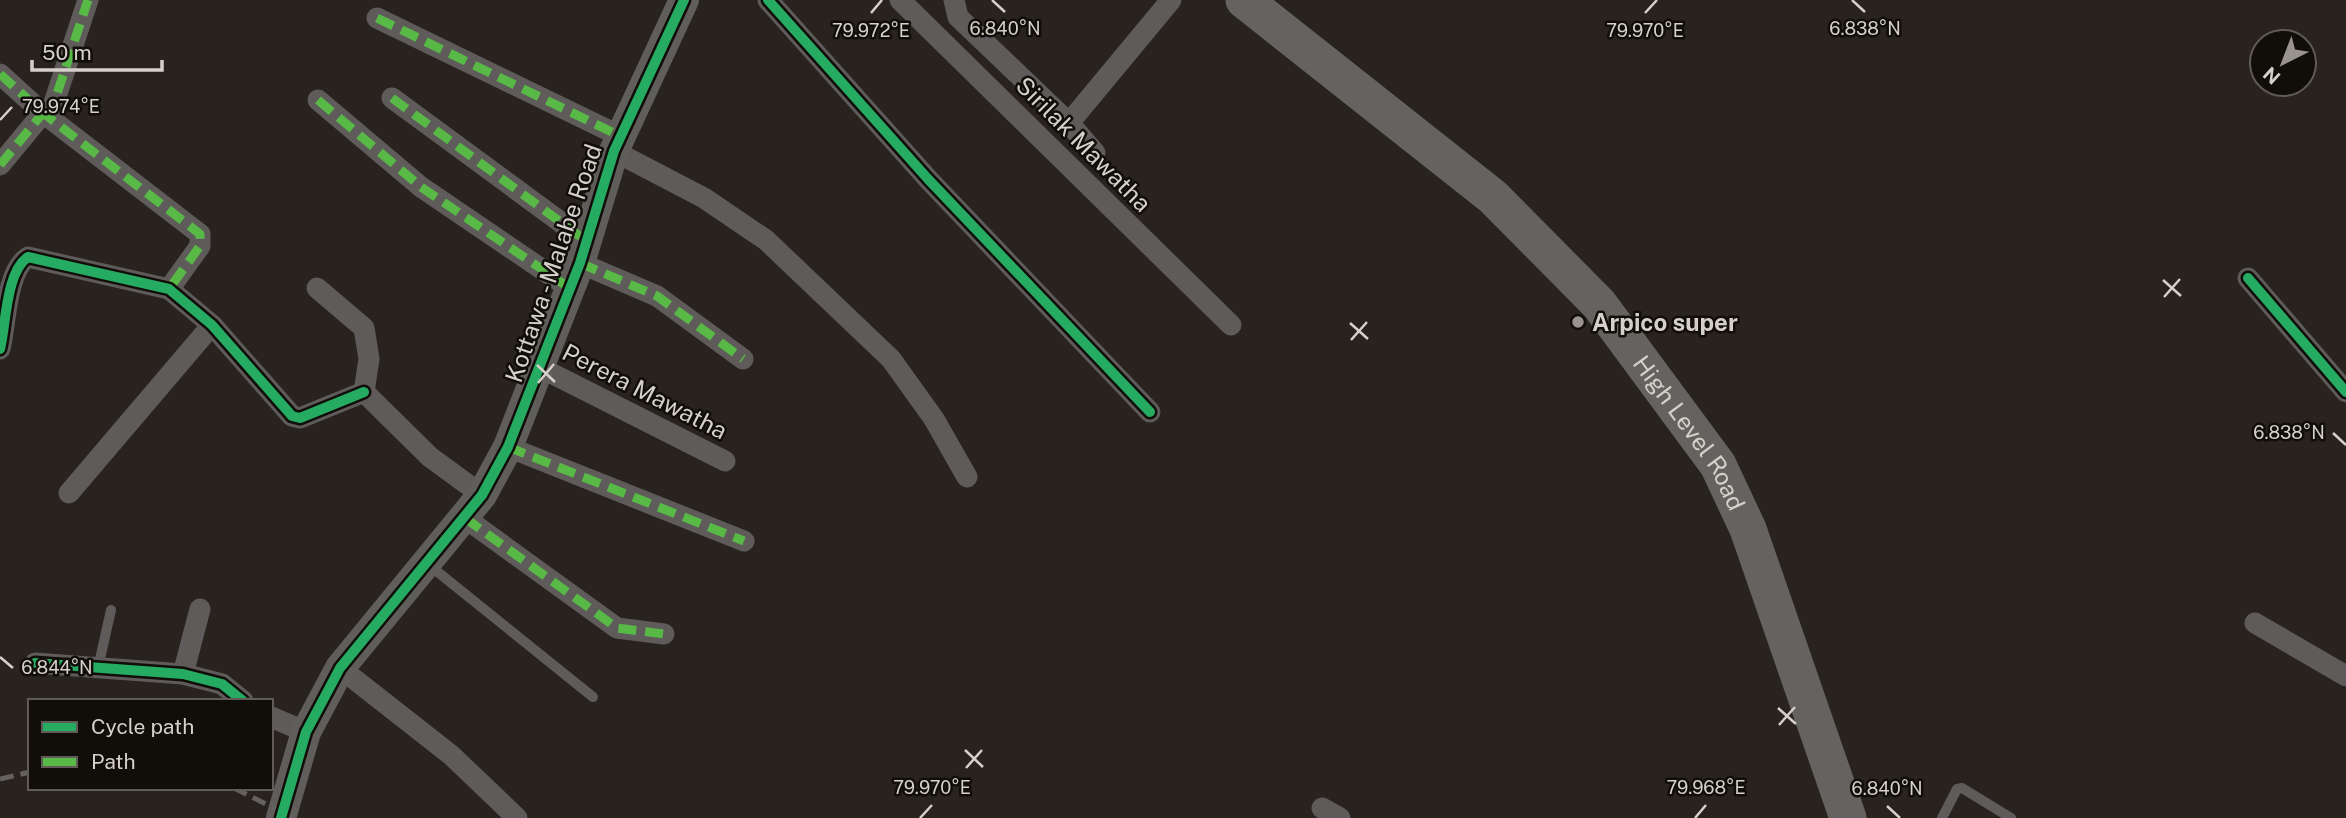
<svg xmlns="http://www.w3.org/2000/svg" width="2346" height="818" font-family="'Public Sans',sans-serif">
	<style>
		.lines { fill: none; stroke-linecap: round; stroke-linejoin: round }
		.lane { stroke: #5e5b5a; stroke-width: 10 }
		.street { stroke: #5e5b5a; stroke-width: 21 }
		.secondary { stroke: #605e5b; stroke-width: 30 }
		.highway { stroke: #65635f; stroke-width: 37 }
		.rail { stroke: #64615e; stroke-width: 5; stroke-dasharray: 14 7; stroke-linecap: butt }
		.quiet { stroke: #58b947; stroke-width: 9; stroke-dasharray: 18 9; stroke-linecap: butt }
		.cycleway-casing { stroke: #110d09; stroke-width: 15 }
		.cycleway { stroke: #26ab63; stroke-width: 10 }
		.ticks { fill: none; stroke: #d6d0cb; stroke-width: 2.5 }
		.poi-dot { fill: #99938e; stroke: #110d09; stroke-width: 2.5 }
		.labels { text-anchor: middle; dominant-baseline: central; stroke-width: 5; stroke-linejoin: round; paint-order: stroke }
		.street-label { font-size: 24px; fill: #d6d0cb; stroke: #110d09 }
		.poi-label { font-size: 24px; font-weight: bold; fill: #d6d0cb; stroke: #110d09; text-anchor: start }
		.ticks-label { font-size: 18px; text-anchor: middle; fill: #d6d0cb; stroke: #110d09; stroke-width: 5; stroke-linejoin: round; paint-order: stroke }
	</style>
	<rect width="100%" height="100%" fill="#28231e"/>
	<g class="lines">
		<g class="lane">
			<path d="M429,565l164,132"/>
			<path d="M98,668l13,-58"/>
			<path d="M1942,818l15,-29 5,-1 49,30"/>
		</g>
		<g class="street">
			<path d="M768,0l160,179 222,233"/>
			<path d="M900,0l331,325"/>
			<path d="M954,0l4,17 111,106 102,-123"/>
			<path d="M377,18l243,118"/>
			<path d="M0,74l43,39 157,121v12l-31,43"/>
			<path d="M392,98l193,142"/>
			<path d="M318,100l103,87 150,102"/>
			<path d="M49,118l39,-118"/>
			<path d="M1069,123l26,30"/>
			<path d="M614,151l90,47 62,42 125,119 43,60 33,58"/>
			<path d="M0,165l43,-52"/>
			<path d="M580,263l77,33 86,63"/>
			<path d="M2248,278l98,114"/>
			<path d="M317,288l47,40 5,31 -5,33"/>
			<path d="M0,349c6,-24 6,-78 28,-92l141,32 43,36 80,91 8,2 64,-26"/>
			<path d="M541,368l184,93"/>
			<path d="M364,392l66,65 52,38"/>
			<path d="M508,447l236,94"/>
			<path d="M69,493l143,-168"/>
			<path d="M465,518l152,110 47,6"/>
			<path d="M2255,623l91,53"/>
			<path d="M35,663l148,11 39,10 21,17"/>
			<path d="M340,668l111,87 66,63"/>
			<path d="M183,674l17,-65"/>
			<path d="M271,717l35,15"/>
			<path d="M1322,808l18,10"/>
		</g>
		<path class="secondary" d="M281,818l25,-86 34,-64 142,-173 26,-48 72,-184 34,-112 70,-151"/>
		<path class="highway" id="s1" d="M1244,0l249,197 106,107 119,161 30,64 100,289"/>
		<g class="rail">
			<path d="M0,779l30,-7"/>
			<path d="M234,788l60,30"/>
		</g>
		<g class="quiet">
			<path d="M377,18l243,118"/>
			<path d="M0,74l43,39 157,121v12l-31,43"/>
			<path d="M392,98l193,142"/>
			<path d="M318,100l103,87 150,102"/>
			<path d="M49,118l39,-118"/>
			<path d="M0,165l43,-52"/>
			<path d="M580,263l77,33 86,63"/>
			<path d="M508,447l236,94"/>
			<path d="M465,518l152,110 47,6"/>
		</g>
		<defs>
			<g id="cycleway">
				<path d="M768,0l160,179 222,233"/>
				<path d="M2248,278l98,114"/>
				<path d="M0,349c6,-24 6,-78 28,-92l141,32 43,36 80,91 8,2 64,-26"/>
				<path d="M35,663l148,11 39,10 21,17"/>
				<path d="M281,818l25,-86 34,-64 142,-173 26,-48 72,-184 34,-112 70,-151"/>
			</g>
		</defs>
		<use href="#cycleway" class="cycleway-casing"/>
		<use href="#cycleway" class="cycleway"/>
	</g>
	<path class="ticks" d="M992,0l13,12M1852,0l13,12M871,13l11,-13M1645,13l12,-13M0,120l12,-13M2163,280l18,16M2164,297l16,-18M1350,323l18,16M1351,340l16,-18M537,365l18,17M538,383l16,-19M2333,433l13,12M0,657l13,11M1778,708l18,16M1779,725l16,-18M965,750l18,17M966,768l16,-18M1887,806l13,12M920,818l12,-13M1695,818l11,-13"/>
	<circle class="poi-dot" cx="1578" cy="322" r="7"/>
	<g class="labels">
		<g class="street-label">
			<text transform="translate(1084 144) rotate(45)">Sirilak Mawatha</text>
			<text transform="translate(553 263) rotate(-71)">Kottawa - Malabe Road</text>
			<text transform="translate(645 391) rotate(27)">Perera Mawatha</text>
			<text stroke="none"><textPath href="#s1" startOffset="626">High Level Road</textPath></text>
		</g>
		<g class="poi-label">
			<text x="1592" y="322">Arpico super</text>
		</g>
	</g>
	<g class="ticks-label">
		<text x="1005" y="35">6.840°N</text>
		<text x="1865" y="35">6.838°N</text>
		<text x="871" y="37">79.972°E</text>
		<text x="1645" y="37">79.970°E</text>
		<text x="61" y="113">79.974°E</text>
		<text x="2289" y="439">6.838°N</text>
		<text x="57" y="674">6.844°N</text>
		<text x="932" y="794">79.970°E</text>
		<text x="1706" y="794">79.968°E</text>
		<text x="1887" y="795">6.840°N</text>
	</g>
	<rect x="28" y="699" width="245" height="91" fill="#110d09" stroke="#605b57" stroke-width="2"/>
	<rect x="42" y="722" width="35" height="10" fill="#26ab63" stroke="#605b57" stroke-width="2"/>
	<text x="91" y="734" font-size="21" fill="#d6d0cb">Cycle path</text>
	<rect x="42" y="757" width="35" height="10" fill="#58b947" stroke="#605b57" stroke-width="2"/>
	<text x="91" y="769" font-size="21" fill="#d6d0cb">Path</text>
	<g transform="translate(2283 63) rotate(222)"><circle r="33" fill="#110d09" stroke="#605b57" stroke-width="2"/>
	<path d="M0-5L12 26L0 18L-12 26Z" fill="#99938e"/>
	<text y="-10" font-size="19" font-weight="bold" text-anchor="middle" fill="#d6d0cb">N</text>
	</g>
	<path d="M32 60v10h130v-10" fill="none" stroke="#d6d0cb" stroke-width="3.5"/>
	<text x="42" y="60" font-size="21" fill="#d6d0cb" stroke="#110d09" stroke-width="5" paint-order="stroke">50 m</text>
</svg>
